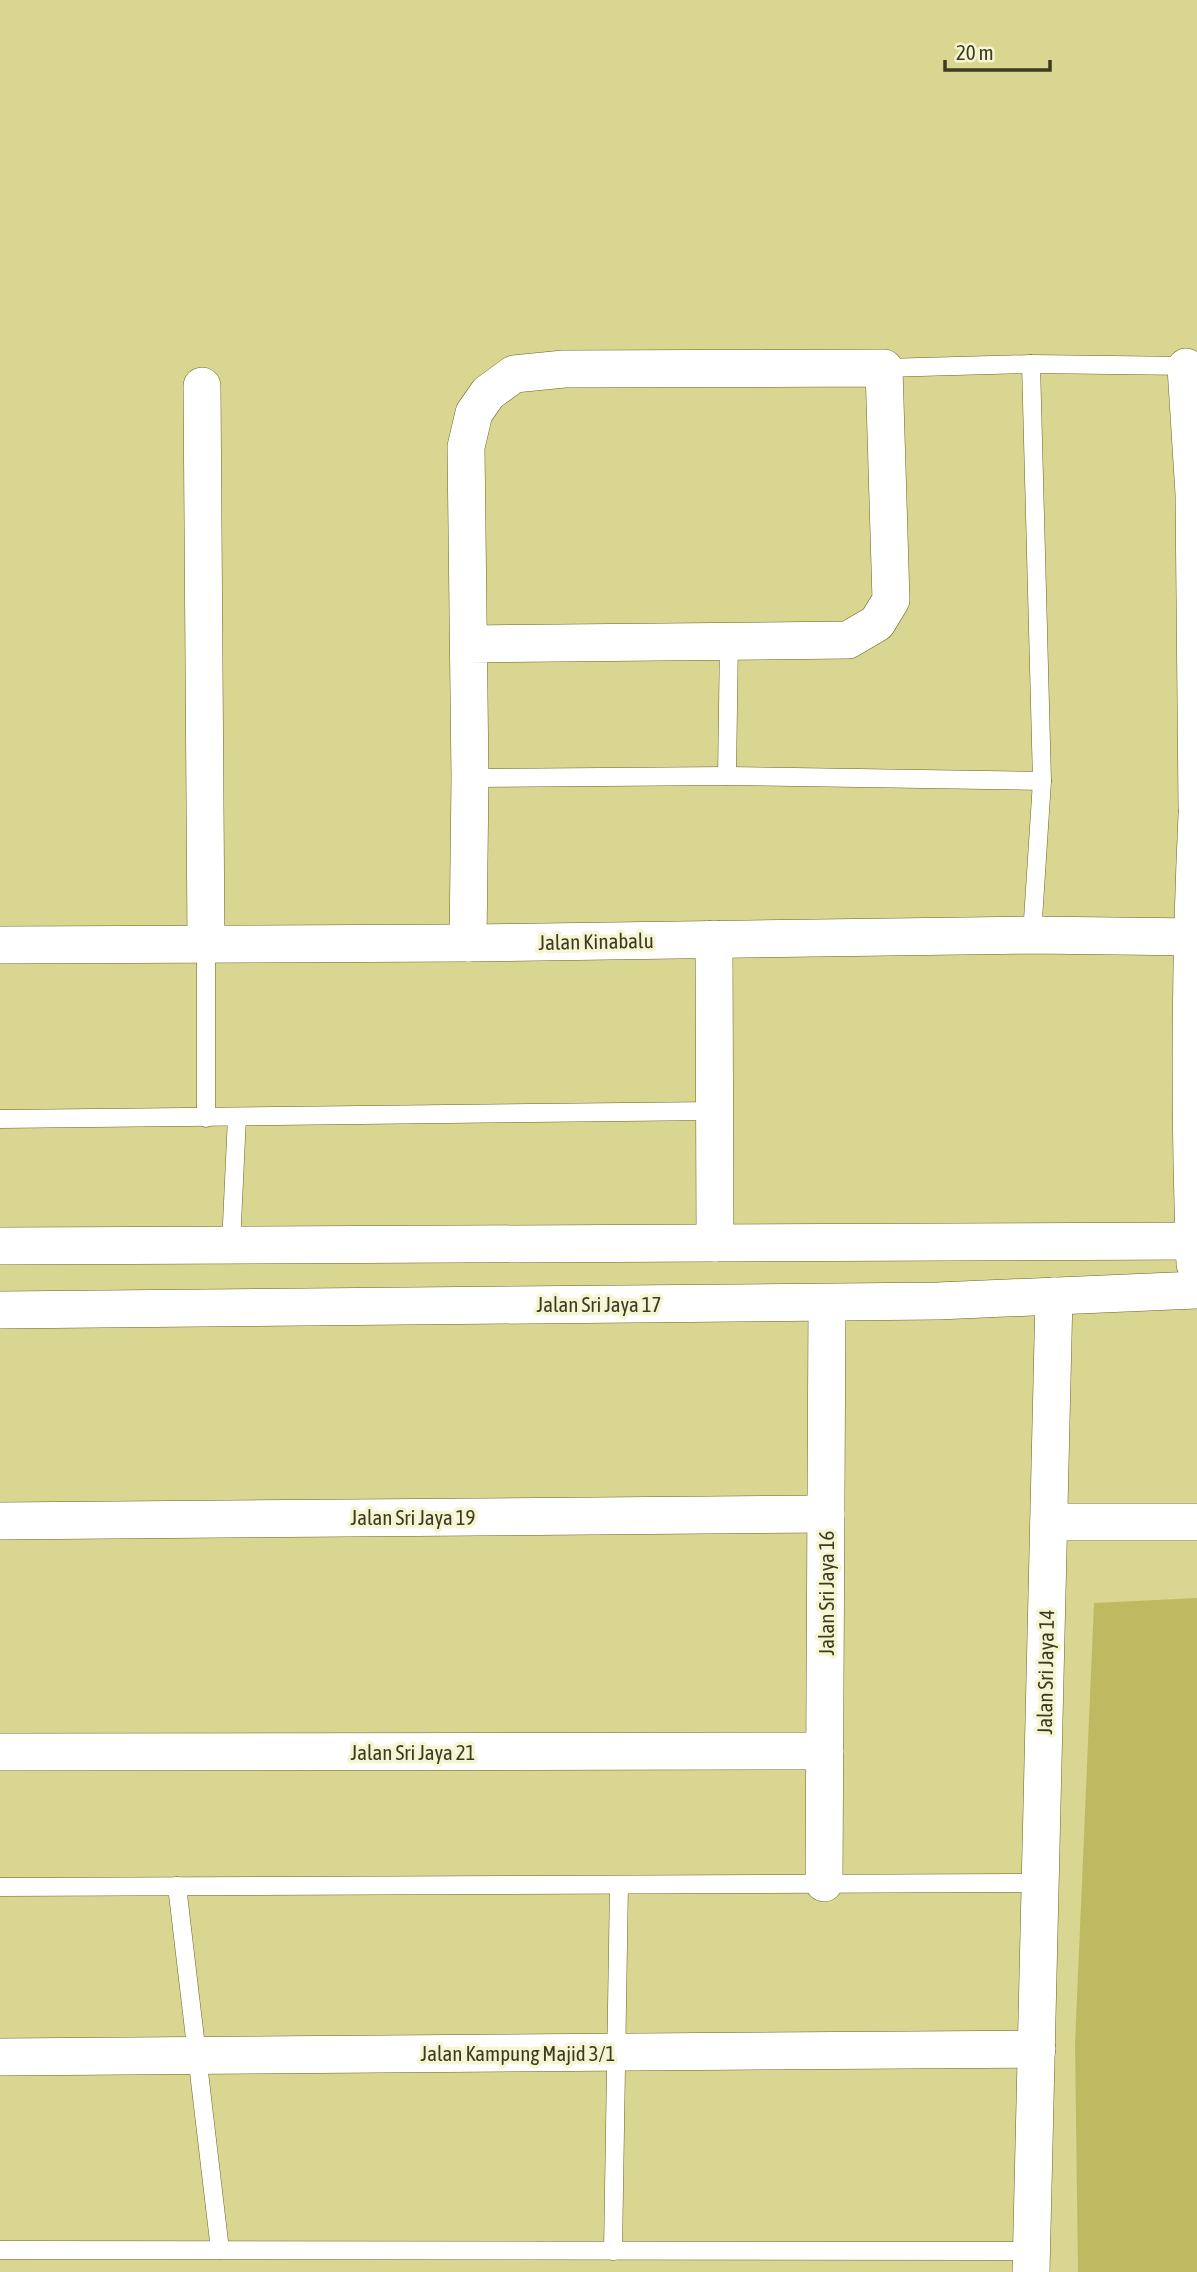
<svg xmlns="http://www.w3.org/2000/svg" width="1197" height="2272" font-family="'Asap Condensed',sans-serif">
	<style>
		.green { fill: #bfba62 }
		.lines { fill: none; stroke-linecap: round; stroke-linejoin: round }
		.service-casing { stroke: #6a6521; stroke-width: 19 }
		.minor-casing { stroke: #6a6521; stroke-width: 38 }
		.service { stroke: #fff; stroke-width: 18 }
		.minor { stroke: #fff; stroke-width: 37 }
		.labels { text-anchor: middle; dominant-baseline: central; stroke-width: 7; stroke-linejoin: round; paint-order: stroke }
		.street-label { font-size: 21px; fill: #3d3b1f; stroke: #f6f5d3 }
	</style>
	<rect width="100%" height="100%" fill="#d9d691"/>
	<path class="green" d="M1197,1598v674h-119l-3,-228 19,-441z"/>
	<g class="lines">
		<defs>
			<g id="service">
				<path d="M1031,364l11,417 -10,154"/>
				<path d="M884,368l147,-4 159,2"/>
				<path d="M727,776l2,-137"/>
				<path d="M470,778l257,-2 315,5"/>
				<path d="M206,1118v-176"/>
				<path d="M0,1119l715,-8"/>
				<path d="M231,1245l6,-128"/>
				<path d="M177,1886l43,364"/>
				<path d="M0,1887l1040,-4"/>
				<path d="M0,2250l1031,1"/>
				<path d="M613,2251l6,-366"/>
			</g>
			<g id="minor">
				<path d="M1186,367l8,127 3,313"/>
				<path d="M202,386l4,556"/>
				<path d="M714,939l1,304"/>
				<path d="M468,943l2,-165 -4,-331 8,-34 14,-20 26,-19 50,-5 320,-1 7,232 -14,23 -29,17 -378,4"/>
				<path d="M0,945l468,-2 564,-8 165,2"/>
				<path d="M0,1246l1197,-5"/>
				<path d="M1195,1264c-6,-150 -5,-299 2,-449"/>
				<path d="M0,1310l938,-9 259,-11"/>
				<path d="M0,1521l826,-7"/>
				<path d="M1049,1522h148"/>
				<path d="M0,1752l825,-1"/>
				<path d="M824,1883l3,-580"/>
				<path d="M0,2057l1037,-8"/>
				<path d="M1031,2272l23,-976"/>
			</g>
		</defs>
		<use href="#service" class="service-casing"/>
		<use href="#minor" class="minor-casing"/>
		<use href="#service" class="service"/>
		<use href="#minor" class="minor"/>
	</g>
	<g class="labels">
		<g class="street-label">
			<text transform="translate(596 941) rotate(-1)">Jalan Kinabalu</text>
			<text x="599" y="1304">Jalan Sri Jaya 17</text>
			<text x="413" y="1517">Jalan Sri Jaya 19</text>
			<text transform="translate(826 1593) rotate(-90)">Jalan Sri Jaya 16</text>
			<text transform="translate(1045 1672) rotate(-89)">Jalan Sri Jaya 14</text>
			<text x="413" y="1752">Jalan Sri Jaya 21</text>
			<text x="518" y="2053">Jalan Kampung Majid 3/1</text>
		</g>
	</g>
	<path d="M945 60v10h105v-10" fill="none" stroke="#3d3b1f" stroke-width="3.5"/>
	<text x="956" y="60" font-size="21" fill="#3d3b1f" stroke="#f6f5d3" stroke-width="5" paint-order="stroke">20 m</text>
</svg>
